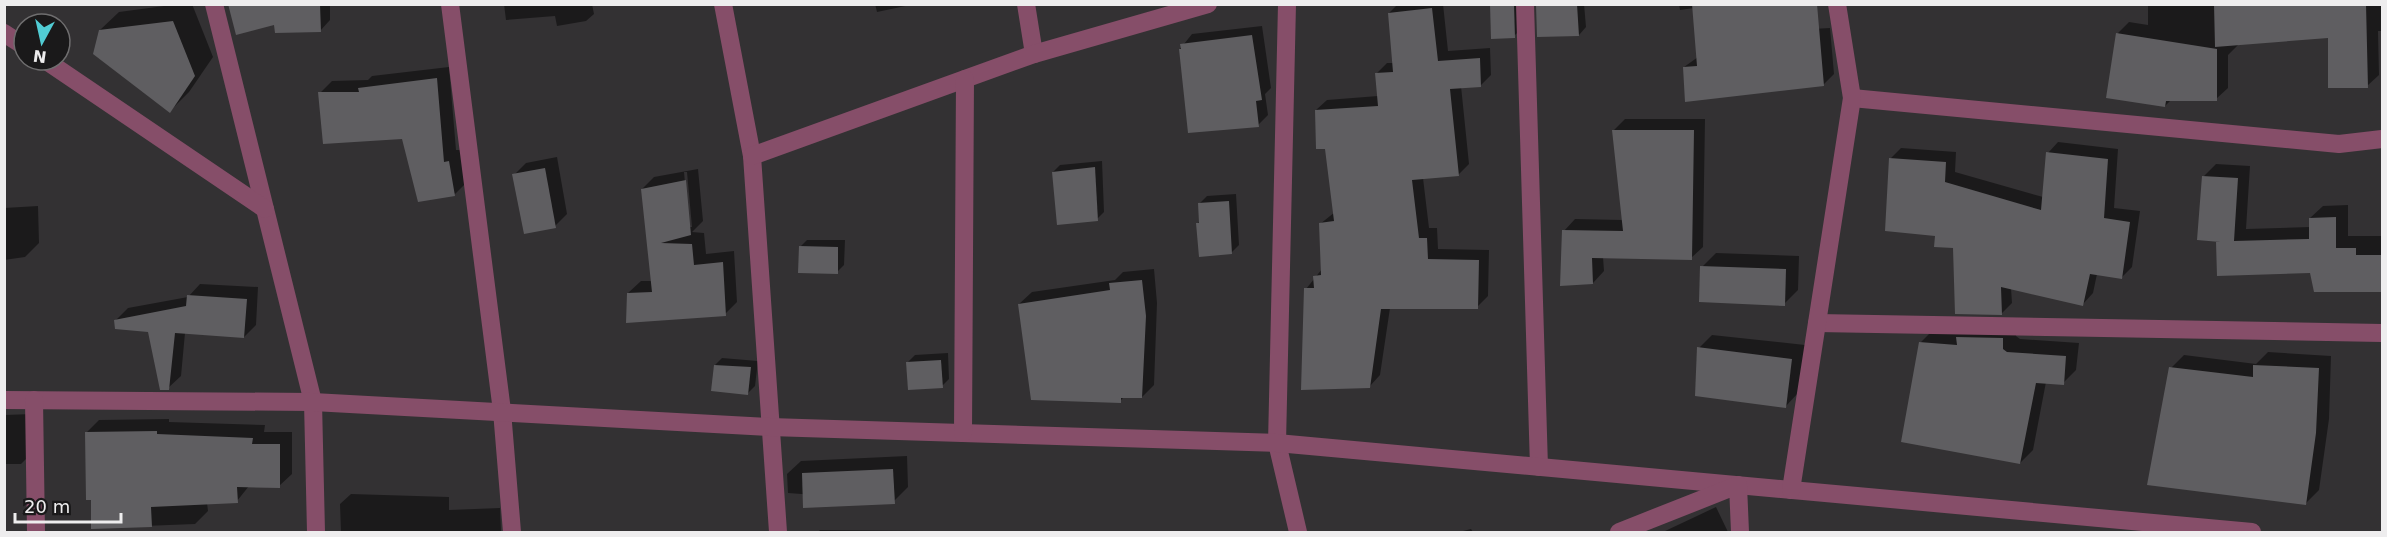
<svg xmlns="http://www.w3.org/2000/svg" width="2387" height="537" font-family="'DejaVu Sans',sans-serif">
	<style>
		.shadow { fill: #0007; fill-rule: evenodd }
		.building { fill: #5f5e61 }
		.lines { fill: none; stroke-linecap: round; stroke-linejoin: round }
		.minor { stroke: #864e69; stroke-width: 18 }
	</style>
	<rect width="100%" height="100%" fill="#333133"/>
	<g class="shadow">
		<path d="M179,4h13l21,53 -24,35 -19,19 -70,-81 19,-18z"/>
		<path d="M230,4h100v16l-10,11 -44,-8z"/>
		<path d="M504,4h88l2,10 -8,7 -29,5 -2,-10 -49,4z"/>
		<path d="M875,4h40l-38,8z"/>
		<path d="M1398,4h45l5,47 42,-3 1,27 -10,10 -20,1 8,78 -11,11 -35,3 6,50h8l1,21 51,1 -1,46 -11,11 -87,1 -10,67 -10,11 -64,-97 16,-20 -2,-45 15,-12 -8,-65 -11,-37 11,-10 51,-4 -2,-22 11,-11h7l-5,-50z"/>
		<path d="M1491,4h30v25l-7,7z"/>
		<path d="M1538,4h46l2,23 -7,8z"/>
		<path d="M1679,4h89l44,25 18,-1 4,46 -10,10 -140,-17 14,-10 -4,-49 -14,2z"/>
		<path d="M2148,4h234v27h-4l1,44 -12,11 -38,-49 -89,6 -12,12v33l-12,11 -45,1 -6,6 -47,-73 11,-11 19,3z"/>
		<path d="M1262,26l9,62 -6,6 3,21 -10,10 -78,-76 12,-15z"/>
		<path d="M449,67l7,83h5l6,32 -12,12 -52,-57 -83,-44 12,-12 36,-1 4,-4z"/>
		<path d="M1625,119h80l-2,128 -12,11 -88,-1 1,14 -11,12 -29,-52 11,-12 48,1 -9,-90z"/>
		<path d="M2058,142l60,7 -4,59 26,3 -8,56 -11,11 -24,-4 -4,19 -10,11 -72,-16 1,15 -11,11 -47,-68 -17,-12 -47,-75 11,-11 55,4 -1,20 88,25 5,-44z"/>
		<path d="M557,157l10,57 -12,12 -41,-51 12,-12z"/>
		<path d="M1102,161l2,51 -7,7 -44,-47 7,-7z"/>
		<path d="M2216,164l34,2 -4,63 64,-2v-9l13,-12 25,-1v31h34v55h-67l-3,-20 -94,-29 2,-2 -17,-63z"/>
		<path d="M698,169l5,52 -11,11 12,1 2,21 28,-3 3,51 -12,12 -97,-21 13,-12h12l-11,-92 12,-12zM684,172h3l5,55h-3z"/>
		<path d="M1236,194l3,51 -8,8 -33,-30 3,-2 -1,-18 7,-7z"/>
		<path d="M38,206l1,37 -14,14 -21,3v-52z"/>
		<path d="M807,240h38l-1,25 -7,7 -37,-25z"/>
		<path d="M1716,253l83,3 -1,34 -14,14 -82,-37z"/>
		<path d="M1154,269l3,34 -3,82 -12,12h-18l-4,4 -101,-97 13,-12 83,-12 8,-8z"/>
		<path d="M200,284l58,3 -2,38 -12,12 -59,-4 -4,43 -13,12 -18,-58 -34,-10 12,-12 60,-11z"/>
		<path d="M2015,325l1,11 4,3 59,4 -3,27 -13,13 -17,-1 -13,68 -13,13 -100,-120 14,-14z"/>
		<path d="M1712,335l93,10 -6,47 -13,14 -88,-57z"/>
		<path d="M2268,352l63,4 -2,63 -10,71 -13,13 -135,-135 13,-13 72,9z"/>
		<path d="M948,353l1,26 -7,7 -34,-24 7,-7z"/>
		<path d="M722,358l36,3 -3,25 -7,7 -33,-28z"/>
		<path d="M33,414l2,36 -14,14h-17v-49z"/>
		<path d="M169,419v3l96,3 -1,7h28v42l-13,12h-30l-12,15 -30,2 1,8 -13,13 -102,4 -7,-95 13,-13z"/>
		<path d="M907,456l1,31 -14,14 -106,-8 -1,-19 14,-13z"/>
		<path d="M351,494l98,3v13l51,-2 1,24h-160l-1,-28z"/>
		<path d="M1716,507l12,25h-65z"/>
		<path d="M1471,529l2,3h-14z"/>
		<path d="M820,530l104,1 -106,1z"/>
	</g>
	<g class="building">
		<path d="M228,4h92l1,28 -46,1 -1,-8 -38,10z"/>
		<path d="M1490,4h24l1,34 -24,1z"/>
		<path d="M1536,4h41l2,32 -42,1z"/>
		<path d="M1692,4h125l7,82 -139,16 -2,-35 14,-1z"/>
		<path d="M2214,4h152l2,84h-40v-50l-113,9z"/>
		<path d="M1432,8l6,53 42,-3 1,29 -31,2 9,87 -47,4 7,58h8l1,21 51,1 -1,49h-97l-11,79 -69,2 3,-102h10l-1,-12 8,-1 -2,-52 15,-2 -9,-72h-9l-1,-39 63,-4 -3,-33 18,-1 -5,-59z"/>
		<path d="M173,21l22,55 -25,37 -77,-59 6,-24z"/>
		<path d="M2116,33l101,16v52h-51l-1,6 -59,-9z"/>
		<path d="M1252,35l10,65 -6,1 3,26 -71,6 -9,-84h2l-1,-5z"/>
		<path d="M437,78l7,84 5,-1 6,35 -37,6 -16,-63 -79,5 -5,-52h41l-1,-4z"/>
		<path d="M1612,130h82l-2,130 -100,-2 1,26 -33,2 2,-56 61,1z"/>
		<path d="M2046,152l62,7 -4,59 26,4 -8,57 -32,-5 -7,32 -82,-19 1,28 -47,-1 -2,-66 -19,-1 1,-11 -50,-5 4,-73 57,4 -1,20 96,28z"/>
		<path d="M1095,167l3,54 -41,4 -5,-53z"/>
		<path d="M545,168l11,60 -32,6 -12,-60z"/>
		<path d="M2202,176l36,2 -4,63 75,-2v-21l27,-1v31h20v7h26v37h-68l-4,-19 -93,3 -1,-34h4l-23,-2z"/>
		<path d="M686,180l5,55 -30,8 31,1 2,21 29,-3 3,54 -100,7 1,-30 25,-1 -11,-103z"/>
		<path d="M1229,201l3,53 -33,3 -3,-34h3l-1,-20z"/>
		<path d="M799,246l39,1v27l-40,-1z"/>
		<path d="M1700,266l86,3 -1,37 -86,-4z"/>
		<path d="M1142,280l4,36 -4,82h-21v5l-90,-3 -13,-96 92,-14 -1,-7z"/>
		<path d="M187,295l60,4 -3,39 -69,-5 -6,57h-9l-12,-58 -33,-3 -1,-9 72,-14z"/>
		<path d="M1956,337l47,1v11l4,3 59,4 -2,29 -28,-2 -16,81 -119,-22 18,-100 38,3z"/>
		<path d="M1697,347l95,12 -6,49 -91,-12z"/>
		<path d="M941,360l2,28 -35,2 -2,-28z"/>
		<path d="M714,365l37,2 -3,28 -37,-4z"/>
		<path d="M2253,365l66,3 -3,65 -10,72 -159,-20 22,-118 84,10z"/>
		<path d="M157,431v3l96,4 -1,6h28v44l-43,-1 1,16 -87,4 1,20 -61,2v-29h-5l-1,-68z"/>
		<path d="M893,469l2,35 -92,4 -1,-35z"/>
	</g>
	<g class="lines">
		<g class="minor">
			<path d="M214,4l99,398 3,130"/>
			<path d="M450,4l52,407 10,121"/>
			<path d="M723,4l29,152 26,376"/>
			<path d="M1026,4l8,50"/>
			<path d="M1287,4l-10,439 21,89"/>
			<path d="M1525,4l14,463"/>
			<path d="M4,33l20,13"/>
			<path d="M45,60l220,149"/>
			<path d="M1852,98l487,46 43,-5"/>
			<path d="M752,156l282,-102 174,-50"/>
			<path d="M1817,323l565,10"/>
			<path d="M4,400l309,2 457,25 507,16 975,89"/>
			<path d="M34,400l2,132"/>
			<path d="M963,433l2,-354"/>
			<path d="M1791,490l61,-392 -15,-94"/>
			<path d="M1619,532l119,-47 2,47"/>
		</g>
	</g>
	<rect width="2387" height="537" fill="none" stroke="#eeedee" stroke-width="12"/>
	<g transform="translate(42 42) rotate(188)"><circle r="28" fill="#1a191a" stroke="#6f6e6f" stroke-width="1.5"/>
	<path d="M0-4.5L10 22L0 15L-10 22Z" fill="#51ccd4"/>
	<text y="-9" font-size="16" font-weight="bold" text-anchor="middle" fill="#eeedee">N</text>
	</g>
	<path d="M15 513v9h106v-9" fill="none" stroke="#eeedee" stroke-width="3"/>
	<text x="24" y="513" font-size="18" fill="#eeedee" stroke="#1a191a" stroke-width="4.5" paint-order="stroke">20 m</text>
</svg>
